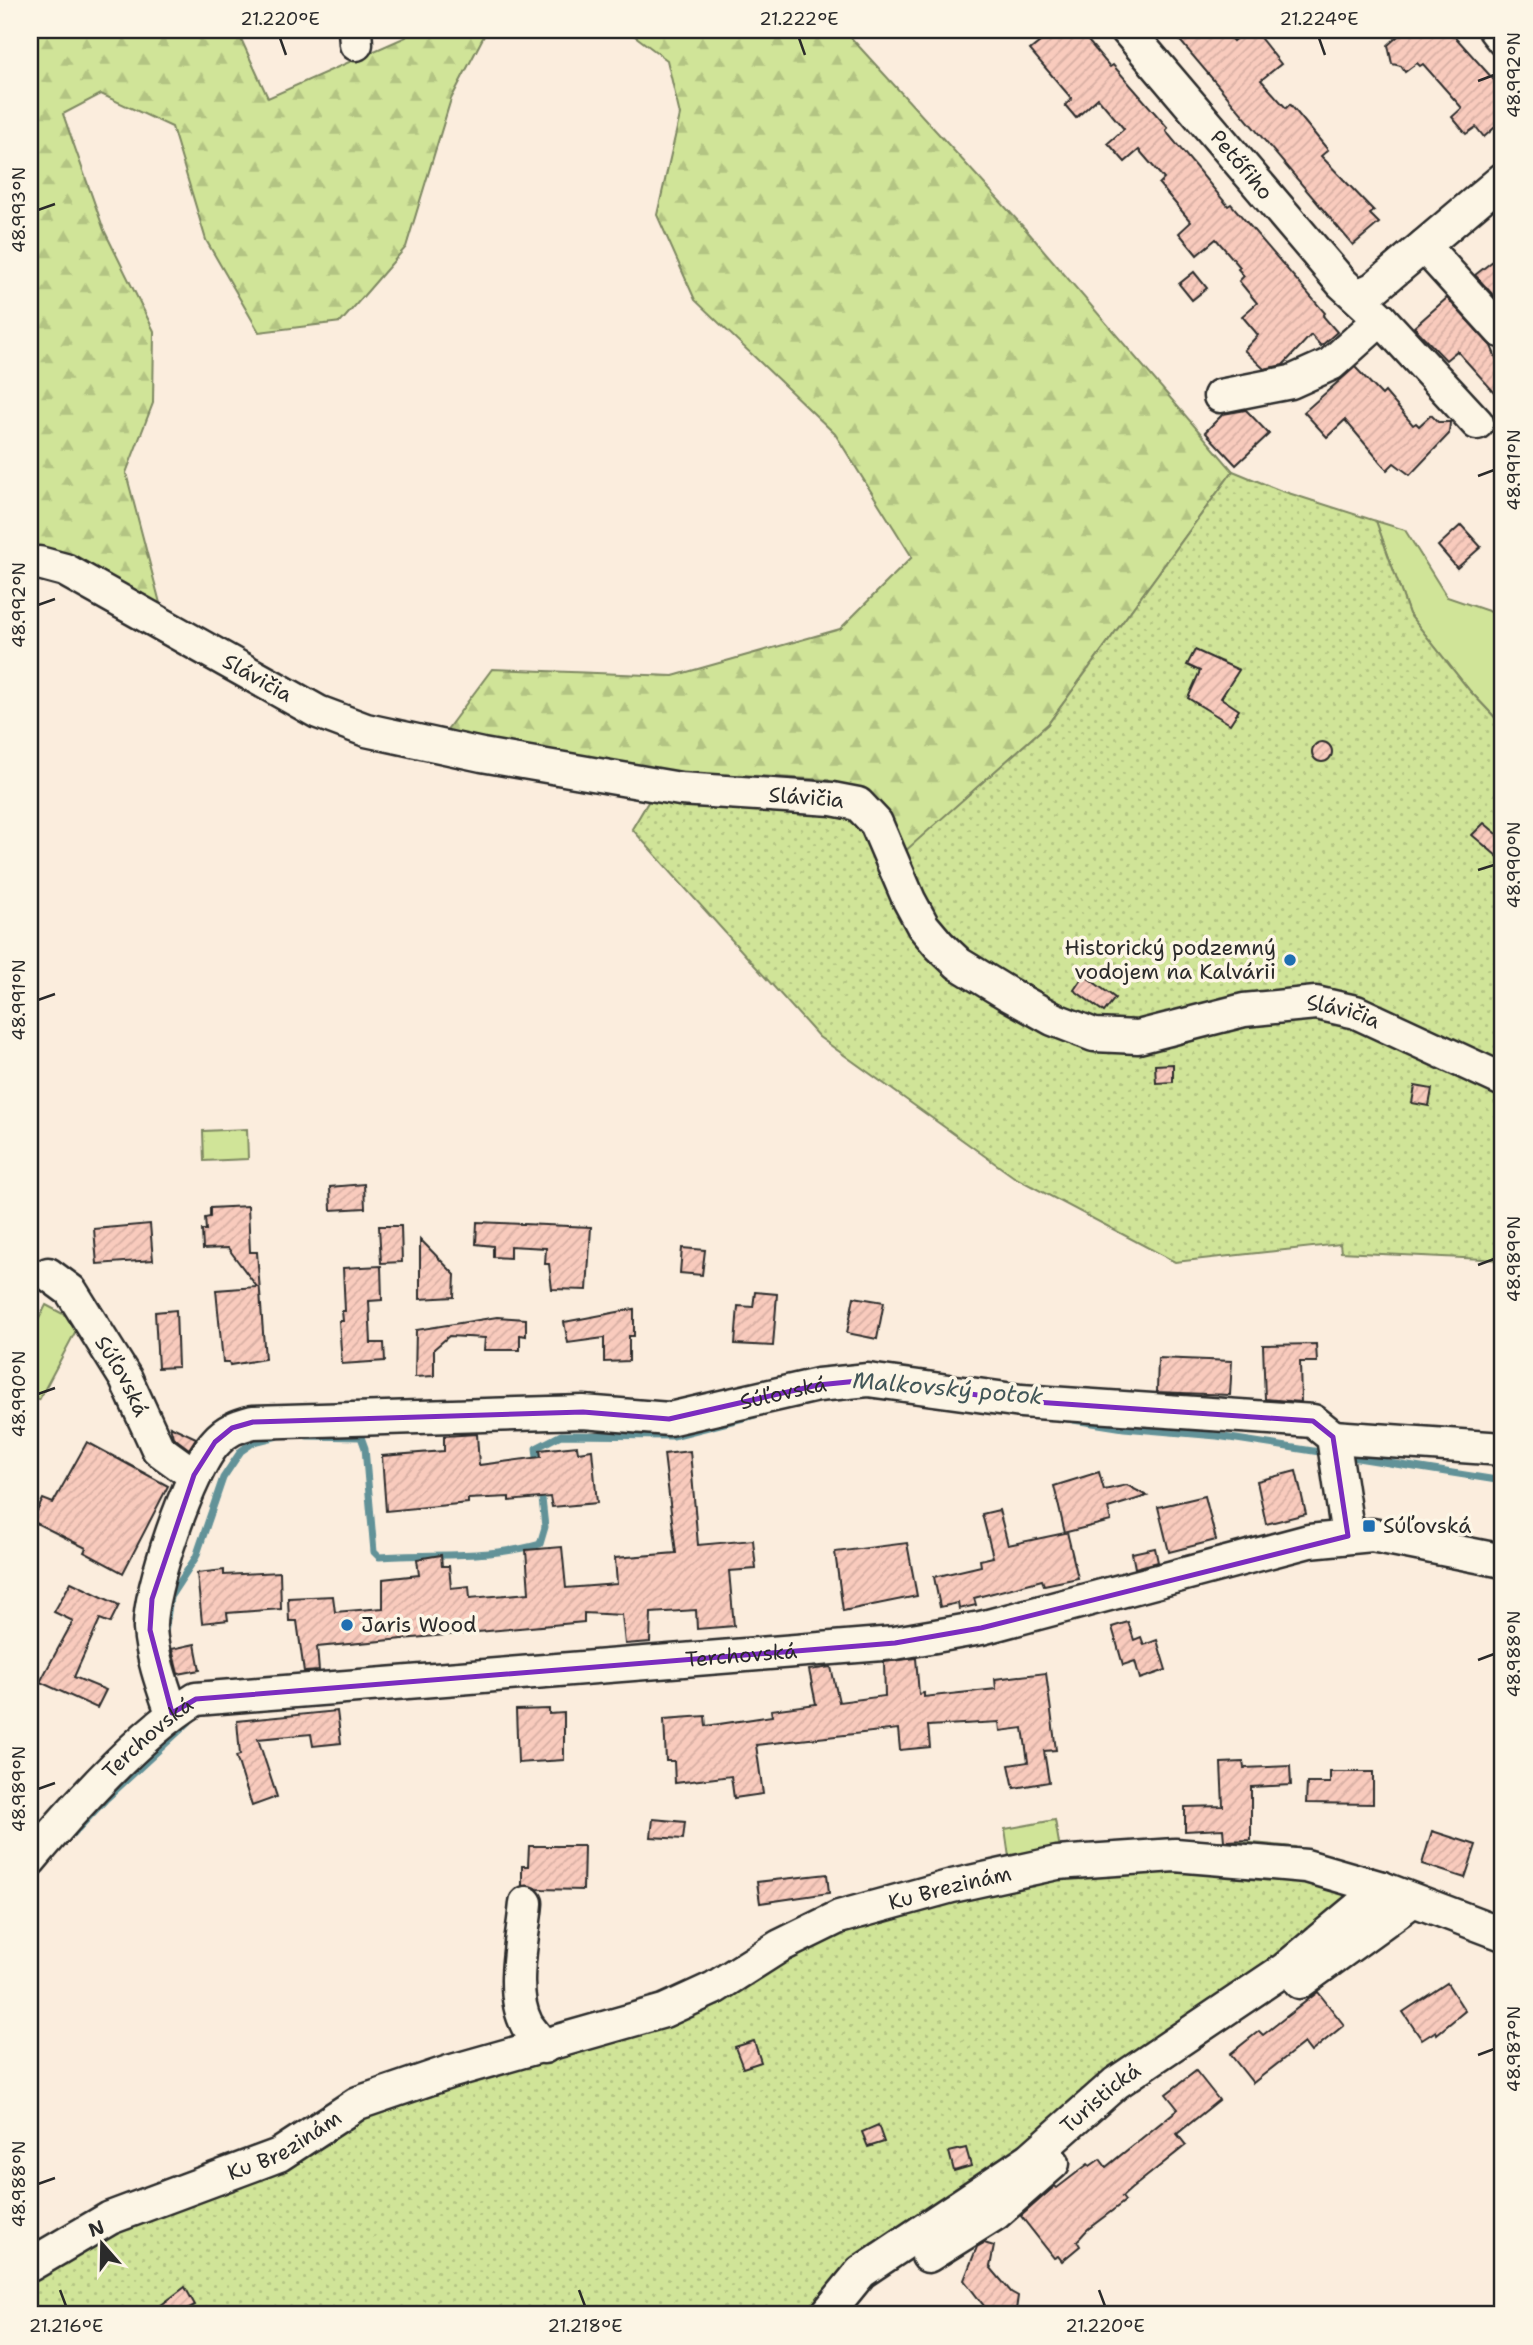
<svg xmlns="http://www.w3.org/2000/svg" width="1533" height="2345" font-family="'Shantell Sans',sans-serif">
	<style>
		.forest { fill: url(#forest-firs); stroke: #7e8862; stroke-width: 2 }
		.park { fill: #d0e498; stroke: #7e8862; stroke-width: 2 }
		.garden { fill: url(#garden-dots); stroke: #7e8862; stroke-width: 2 }
		.lines { fill: none; stroke-linecap: round; stroke-linejoin: round }
		.stream { stroke: #629298; stroke-width: 7 }
		.building { fill: url(#building-hatch); stroke: #2b2b2b; stroke-width: 2 }
		.minor-casing { stroke: #2b2b2b; stroke-width: 37 }
		.minor { stroke: #fcf5e5; stroke-width: 32 }
		.marked { fill: none; stroke: #7b2cbf; stroke-width: 5; stroke-linejoin: round }
		.ticks { fill: none; stroke: #2b2b2b; stroke-width: 2.5 }
		.poi-dot { fill: #1f6fb2; stroke: #fcf5e5; stroke-width: 2.5 }
		.labels { text-anchor: middle; dominant-baseline: central; stroke-width: 7; stroke-linejoin: round; paint-order: stroke }
		.street-label { font-size: 21px; fill: #2b2b2b; stroke: #fcf5e5 }
		.poi-label { font-size: 21px; fill: #2b2b2b; stroke: #fcf5e5; text-anchor: start }
		.water-label { font-size: 23px; font-style: italic; fill: #425658; stroke: #fcf5e5 }
		.neatline { fill: none; stroke: #2b2b2b; stroke-width: 2.5 }
		.ticks-label { font-size: 18px; text-anchor: middle; fill: #2b2b2b }
	</style>
	<defs>
		<pattern id="forest-firs" width="22" height="20" patternUnits="userSpaceOnUse" patternTransform="scale(1.75)"><rect width="22" height="20" fill="#d0e498"/><path d="M5 1l3.5 6h-7zM16 11l3.5 6h-7z" fill="#b3c483"/></pattern>
		<pattern id="garden-dots" width="8" height="8" patternUnits="userSpaceOnUse" patternTransform="scale(1.75)"><rect width="8" height="8" fill="#d0e498"/><path d="M2 2h.1M6 6h.1" fill="none" stroke="#b3c483" stroke-width="1.8" stroke-linecap="round"/></pattern>
		<pattern id="building-hatch" width="6" height="6" patternUnits="userSpaceOnUse" patternTransform="scale(1.75)"><rect width="6" height="6" fill="#f9cbbd"/><path d="M-1 1l2-2M0 6l6-6M5 7l2-2" fill="none" stroke="#d6aea3"/></pattern>
	</defs>
	<rect width="100%" height="100%" fill="#fbeddd"/>
	<filter id="ink" filterUnits="userSpaceOnUse"><feTurbulence type="fractalNoise" baseFrequency=".0143" numOctaves="2"/><feDisplacementMap in="SourceGraphic" scale="14" xChannelSelector="R" yChannelSelector="G"/><feConvolveMatrix kernelMatrix="1 2 1 2 8 2 1 2 1" color-interpolation-filters="sRGB"/></filter>
	<g filter="url(#ink)">
		<g class="forest">
			<path d="M30,30h207l31,68 138,-61 4,-7h77l-36,69 -45,148 -65,75 -82,10 -53,-92 -34,-113 -71,-33 -38,20 41,116 50,101 -1,72 -27,70 35,134 -88,-52 -43,10z"/>
			<path d="M627,30h217l184,202 205,239 -185,253 -155,139 -236,-76 -223,-40 58,-78 181,7 167,-47 72,-72 -77,-123 -140,-134 -38,-85 23,-100 -13,-55z"/>
		</g>
		<g class="park">
			<path d="M1376,521l29,9 42,67 56,19v110l-33,-35 -61,-77z"/>
			<path d="M247,1129l1,30 -44,2 -1,-30z"/>
			<path d="M46,1305l34,18 -41,77 -9,-6v-58z"/>
			<path d="M1055,1820l6,35 -51,9 -5,-35z"/>
		</g>
		<g class="garden">
			<path d="M1233,471l46,19 97,31 33,93 61,77 33,35v534l-162,-8 -1,-8 -165,18 -161,-85 -195,-140 -187,-208 25,-42 83,-12 88,5 40,32 25,50 155,-138z"/>
			<path d="M1231,1841l64,6 71,45 -443,342 -89,81h-804v-36l295,-161 244,-66 207,-115 369,-95z"/>
		</g>
		<g class="lines">
			<g class="stream">
				<path d="M1067,1419l57,9 93,8 109,17"/>
				<path d="M307,1436l54,1 4,11 9,104 5,5c53,-4 110,2 161,-13l5,-17 -4,-38"/>
				<path d="M1345,1456l158,25"/>
				<path d="M538,1467l-2,-19 25,-13 112,1 82,-21"/>
				<path d="M165,1633l5,-36 26,-40 27,-79 18,-27 13,-9 24,-6"/>
				<path d="M72,1835l33,-35 84,-78 1,-7"/>
				<path d="M30,1882l13,-15"/>
			</g>
		</g>
		<g class="building">
			<path d="M1055,30h24l31,37 3,-2 55,63 -2,2 3,5 59,71 3,-2 94,109 -2,3 14,16 -16,14 -10,-11 -28,30 -19,4 -20,-19 14,-15 -16,-19 15,-13 -18,-22 5,-5 -6,-7 2,-2 -24,-28 -19,16 -18,-22 12,-11 -32,-38 5,-5 -25,-29 -14,12 -17,-19 16,-14 -26,-31 -22,20 -11,-13 7,-6 -42,-49z"/>
			<path d="M1171,30h52l10,11 13,-11h8l27,34 -20,16 25,28 4,-4 38,46 -7,6 53,55 -4,3 9,9 -26,22z"/>
			<path d="M1405,30h44l54,60v30l-19,17 -8,-10 -10,7 -14,-17 10,-9 -39,-44 -3,2 -3,-3 -12,9 -4,-6 -9,-2 -4,-19z"/>
			<path d="M1503,253v53l-28,-31z"/>
			<path d="M1194,272l13,16 -15,12 -13,-16z"/>
			<path d="M1447,298l44,48 12,28v28l-46,-51 -11,9 -32,-33z"/>
			<path d="M1355,367l27,28 3,-3 28,33 3,-2 3,3 12,-11 7,7h12l-1,12 -39,41 -16,-12 -7,7 -42,-50 -18,17 -23,-25z"/>
			<path d="M1246,410l23,24 -33,31 -31,-33 18,-18z"/>
			<path d="M1461,525l20,22 -24,21 -19,-22z"/>
			<path d="M1195,650l44,20 -18,28 18,12 -9,14 -42,-26 12,-27 -13,-6z"/>
			<circle cx="1322" cy="752" r="10"/>
			<path d="M1484,823l19,16v22l-31,-26z"/>
			<path d="M1084,975l31,23 -11,14 -30,-22z"/>
			<path d="M1173,1064v18l-17,1 -1,-18z"/>
			<path d="M1415,1086l17,3 -3,17 -17,-3z"/>
			<path d="M364,1184l1,24 -34,2 -1,-23z"/>
			<path d="M248,1206l2,46h7l8,107 -35,6 -1,-3h-6l-7,-72 41,-3 -29,-39 -25,1 -1,-19h4l-1,-12 5,-1v-9z"/>
			<path d="M477,1222l114,5 -4,63 -35,-1 -3,-25h-4l1,-16 -36,-2v12l-17,-1v-11l-17,-2z"/>
			<path d="M150,1224l3,36 -56,4 -3,-35z"/>
			<path d="M379,1226h22l1,36 -21,1z"/>
			<path d="M420,1239l35,36 -1,22 -34,2z"/>
			<path d="M682,1248l23,2 -3,25 -22,-2z"/>
			<path d="M381,1266l1,34 -13,1 2,42h13l1,18 -43,3 -3,-43h4l-1,-10h3l-2,-43z"/>
			<path d="M755,1292l22,2 -4,52 -38,-2 3,-38 15,1z"/>
			<path d="M854,1297l30,5 -7,37 -30,-6z"/>
			<path d="M634,1309v27h-5v25l-25,1v-24l-36,5 -4,-21z"/>
			<path d="M176,1310l2,57 -20,1 -3,-56z"/>
			<path d="M497,1317l29,2v17l-6,-1v15h-36l1,-12 -36,-2 -15,13v27l-19,1 1,-47z"/>
			<path d="M1316,1344l1,18h-17l1,40 -36,-3 -2,-54z"/>
			<path d="M1158,1358l74,3 -2,34 -73,-3z"/>
			<path d="M170,1426l26,12 -7,11 -16,-12z"/>
			<path d="M477,1434l2,31 62,-8 -1,-7 37,-4 1,6 14,-2 5,53 -45,4 -2,-10 -41,4v-4l-41,2v4l-82,8 -4,-55 62,-5v-15z"/>
			<path d="M87,1442l81,44 -45,87 -39,-21 2,-4 -54,-27 11,-22 10,4z"/>
			<path d="M690,1451l8,94 55,-5 3,29 -27,2 5,55 -37,3 -1,-19 -45,3 -1,29 -25,2 -3,-29 -38,-2v9l-267,25 2,24 -15,1 -7,-51h-8l-1,-23 45,-2 2,16 48,-4v-29l36,-4 -2,-16 24,-4 1,11h7l2,22 18,-2 1,12 59,-5 -3,-43 36,-3 4,41 51,-4 -2,-26 61,-5 -12,-99z"/>
			<path d="M1296,1471l10,43 -40,10 -9,-43z"/>
			<path d="M1099,1472l5,18 23,-5 20,11 -39,12 3,13 -44,11 11,46 -34,7 -2,-5 -68,18 2,7 -17,4 -1,-6 -18,4 -6,-30 47,-11 -1,-6 13,-3 -11,-43 17,-4 9,35 57,-12 -11,-47z"/>
			<path d="M1205,1496l11,44 -47,12 -11,-45z"/>
			<path d="M907,1543l10,53 -74,15 -8,-59z"/>
			<path d="M1155,1548l3,14 -23,6 -3,-15z"/>
			<path d="M224,1570v5l56,-3 1,37 -54,4 1,7 -26,3 -5,-50z"/>
			<path d="M71,1582l48,23 -9,18 -10,-4 -26,58 32,13 -9,18 -57,-26 33,-61 -19,-9z"/>
			<path d="M1128,1622l6,18 7,-3 3,8 13,-5 9,30 -26,9 -5,-18 -12,4 -11,-38z"/>
			<path d="M195,1644l5,26 -22,4 -6,-25z"/>
			<path d="M916,1658l3,36 5,-1v4l72,-8 -1,-10 51,-6 10,77 -12,1 5,31 -35,6 -5,-23 19,-3 -5,-34 -23,3 -1,-9 -71,4 2,21 -30,3 -2,-21 -142,16 7,49 -29,4 -3,-22 -56,7 -1,-22h-8l-2,-42 41,-3 1,10 66,-10 -1,-6 45,-6 -7,-34 22,-3 8,35 46,-6 -1,-34z"/>
			<path d="M549,1709v5l15,-1v47l-46,3 -2,-53z"/>
			<path d="M337,1711l4,32 -28,3 -2,-12 -53,5 19,58 -25,9 -16,-50 4,-1 -3,-34z"/>
			<path d="M1243,1762l1,6 46,-2 1,19 -40,2v53l-27,1 -1,-12 -38,2v-24l38,-1 -2,-43z"/>
			<path d="M1330,1772h43v32l-67,-1 1,-20h23z"/>
			<path d="M653,1819l32,3 -2,17 -32,-2z"/>
			<path d="M1432,1831l44,14 -11,33 -43,-14z"/>
			<path d="M529,1846h55l-1,44 -45,-1 -16,-3v-20h6z"/>
			<path d="M827,1874l2,19 -69,10 -3,-21z"/>
			<path d="M1447,1983l18,28 -28,23 -1,-3 -14,9 -19,-28z"/>
			<path d="M1318,1992l26,33 -33,27 -7,-9 -51,40 -23,-29 29,-23 4,4z"/>
			<path d="M754,2041l7,21 -18,6 -8,-21z"/>
			<path d="M1196,2071l23,29 -42,34 9,11 -55,44 -9,8 3,4 -37,28 -11,12 3,5 -18,15 -4,-5 -4,2 -33,-42 34,-30 2,2 31,-24 2,2 10,-7 6,8 72,-58 -12,-15z"/>
			<path d="M878,2125l6,17 -16,5 -6,-15z"/>
			<path d="M966,2148l5,18 -17,5 -5,-19z"/>
			<path d="M984,2243l10,3 -4,21 21,25 7,4 -2,14 -28,1 -24,-31 13,-33z"/>
			<path d="M185,2287l10,18 -20,10h-27z"/>
		</g>
		<g class="lines">
			<defs>
				<g id="minor">
					<path d="M355,30l1,14"/>
					<path id="s1" d="M1127,30l215,253 39,36 -50,45 -40,18 -71,14"/>
					<path d="M1495,30l8,10"/>
					<path d="M1424,246l77,85"/>
					<path d="M1359,295l14,-6 130,-110"/>
					<path d="M1381,319l96,104"/>
					<path id="s2" d="M30,565l9,-2 26,7 253,142 48,18 116,25 198,34 152,10 26,5 18,19 33,77 14,26 16,19 20,19 49,30 45,25 41,16 44,2 106,-27 72,-7 40,9 147,68"/>
					<path id="s3" d="M48,1274l23,17 55,88 32,70 36,26"/>
					<path d="M1333,1437l170,12"/>
					<path id="s4" d="M172,1713c-9,-26 -20,-56 -22,-84 -2,-37 40,-160 66,-187 10,-12 22,-16 37,-20l330,-10 86,7 149,-34 50,-5 153,21 292,20 20,16 15,99"/>
					<path id="s5" d="M30,1860c42,-50 111,-128 166,-161l699,-56 86,-15 328,-87 63,-6 131,26"/>
					<path d="M526,1903c-3,36 -17,89 1,122 5,7 12,15 17,22"/>
					<path d="M1300,1982l112,-81"/>
					<path d="M928,2256l67,-42 58,-51"/>
					<path id="s6" d="M30,2265l80,-47 169,-63 79,-52 91,-31 215,-61 50,-23 66,-42 59,-29 113,-31 105,-23 118,-8 131,11 76,22 121,46"/>
					<path id="s7" d="M826,2315l35,-43 169,-113 86,-76 169,-114 97,-81"/>
				</g>
			</defs>
			<use href="#minor" class="minor-casing"/>
			<use href="#minor" class="minor"/>
		</g>
	</g>
	<path class="marked" d="M868,1380l153,21 292,20 20,16 15,99 -367,92 -86,15 -699,56 -24,14 -22,-83 2,-31 42,-124 21,-33 17,-14 21,-6 330,-10 86,7 149,-34z"/>
	<path class="ticks" d="M280,38l6,17M799,38l6,17M1319,38l6,17M1478,81l16,-6M38,210l17,-6M1478,476l16,-6M38,605l17,-6M1478,870l16,-5M38,1000l17,-6M1478,1265l16,-6M38,1394l17,-6M1478,1660l16,-6M38,1789l17,-6M1478,2055l16,-6M38,2184l17,-6M60,2290l6,16M579,2290l6,16M1099,2290l6,16"/>
	<g class="poi-dot">
		<circle cx="1290" cy="960" r="7"/>
		<rect x="1362" y="1519" width="14" height="14" rx="3.5"/>
		<circle cx="347" cy="1625" r="7"/>
	</g>
	<g class="labels">
		<g class="street-label">
			<text stroke="none"><textPath href="#s1" startOffset="177">Petőfiho</textPath></text>
			<text stroke="none"><textPath href="#s2" startOffset="257">Slávičia</textPath></text>
			<text stroke="none"><textPath href="#s2" startOffset="824">Slávičia</textPath></text>
			<text stroke="none"><textPath href="#s2" startOffset="1475">Slávičia</textPath></text>
			<text stroke="none"><textPath href="#s3" startOffset="128">Súľovská</textPath></text>
			<text stroke="none"><textPath href="#s4" startOffset="864">Súľovská</textPath></text>
			<text stroke="none"><textPath href="#s5" startOffset="779">Terchovská</textPath></text>
			<text stroke="none"><textPath href="#s5" startOffset="170">Terchovská</textPath></text>
			<text stroke="none"><textPath href="#s6" startOffset="1001">Ku Brezinám</textPath></text>
			<text stroke="none"><textPath href="#s7" startOffset="352">Turistická</textPath></text>
			<text stroke="none"><textPath href="#s6" startOffset="282">Ku Brezinám</textPath></text>
		</g>
		<g class="poi-label">
			<text x="1276" y="948" text-anchor="end">Historický podzemný<tspan x="1276" dy="24">vodojem na Kalvárii</tspan></text>
			<text x="1383" y="1526">Súľovská</text>
			<text x="361" y="1625">Jaris Wood</text>
		</g>
		<g class="water-label">
			<text transform="translate(948 1388) rotate(5)">Malkovský potok</text>
		</g>
	</g>
	<rect width="1533" height="2345" fill="none" stroke="#fcf5e5" stroke-width="77"/>
	<g transform="translate(102 2244) rotate(340)" stroke="#fcf5e5" stroke-width="5" paint-order="stroke">
	<path d="M0-5L12 26L0 18L-12 26Z" fill="#2b2b2b"/>
	<text y="-10" font-size="19" font-weight="bold" text-anchor="middle" fill="#2b2b2b">N</text>
	</g>
	<rect x="38" y="38" width="1456" height="2268" class="neatline"/>
	<g class="ticks-label">
		<text x="280" y="25">21.220°E</text>
		<text x="799" y="25">21.222°E</text>
		<text x="1319" y="25">21.224°E</text>
		<text transform="translate(1514 75) rotate(-90)" y="6">48.992°N</text>
		<text transform="translate(19 210) rotate(-90)" y="6">48.993°N</text>
		<text transform="translate(1514 470) rotate(-90)" y="6">48.991°N</text>
		<text transform="translate(19 605) rotate(-90)" y="6">48.992°N</text>
		<text transform="translate(1514 865) rotate(-90)" y="6">48.990°N</text>
		<text transform="translate(19 1000) rotate(-90)" y="6">48.991°N</text>
		<text transform="translate(1514 1259) rotate(-90)" y="6">48.989°N</text>
		<text transform="translate(19 1394) rotate(-90)" y="6">48.990°N</text>
		<text transform="translate(1514 1654) rotate(-90)" y="6">48.988°N</text>
		<text transform="translate(19 1789) rotate(-90)" y="6">48.989°N</text>
		<text transform="translate(1514 2049) rotate(-90)" y="6">48.987°N</text>
		<text transform="translate(19 2184) rotate(-90)" y="6">48.988°N</text>
		<text x="66" y="2332">21.216°E</text>
		<text x="585" y="2332">21.218°E</text>
		<text x="1105" y="2332">21.220°E</text>
	</g>
</svg>
